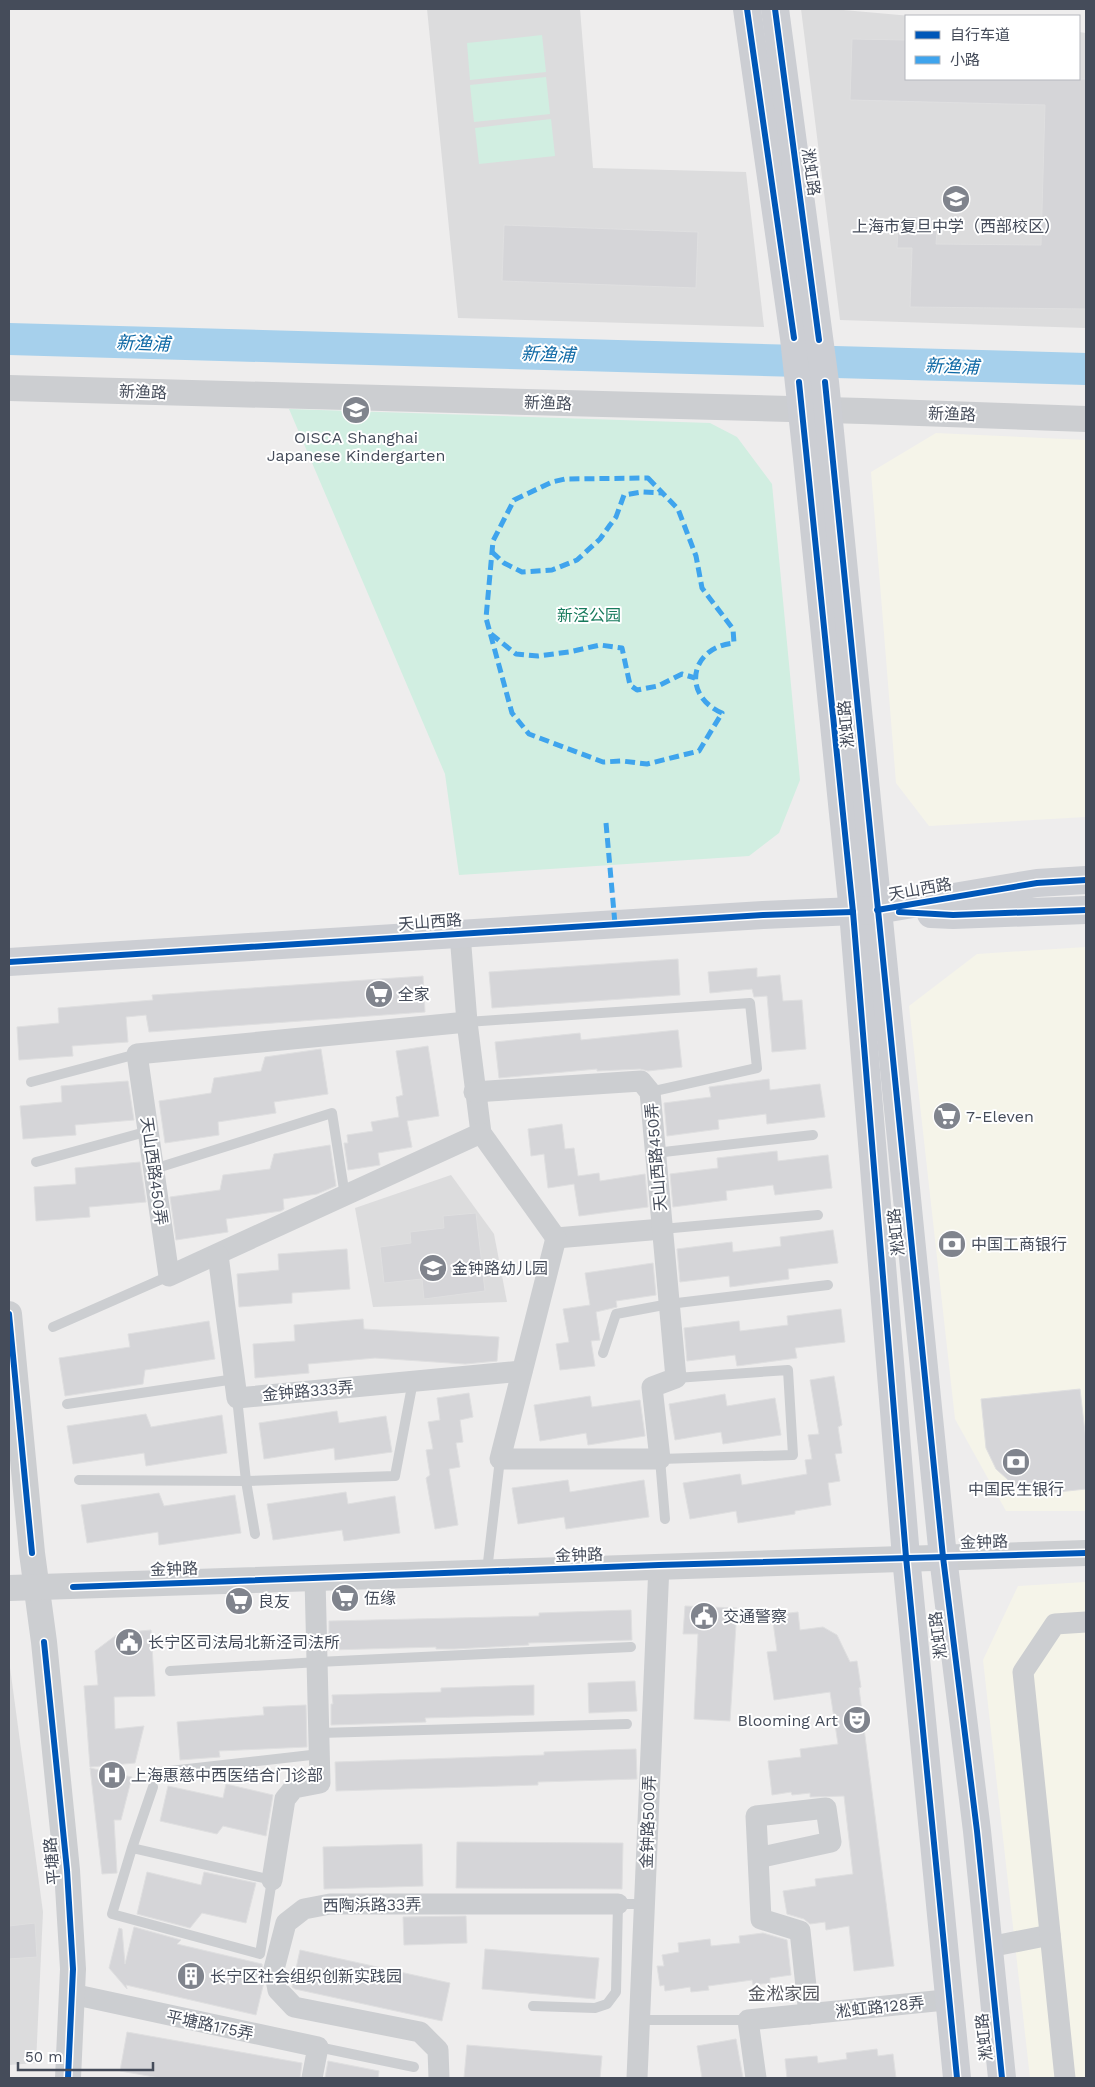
<svg xmlns="http://www.w3.org/2000/svg" width="1095" height="2087" font-family="'Work Sans','Noto Sans SC',sans-serif">
	<style>
		.commercial { fill: #f5f4e9 }
		.education { fill: #dcdcdd }
		.green { fill: #d1eee1 }
		.lines { fill: none; stroke-linecap: round; stroke-linejoin: round }
		.river { stroke: #a6d0ec; stroke-width: 32 }
		.building { fill: #d5d5d8; stroke: #dfdfe0 }
		.service { stroke: #ccced1; stroke-width: 10 }
		.minor { stroke: #ccced1; stroke-width: 21 }
		.tertiary { stroke: #ccced1; stroke-width: 26 }
		.secondary { stroke: #ccced3; stroke-width: 28 }
		.quiet { stroke: #3fa4ed; stroke-width: 5; stroke-dasharray: 10 5; stroke-linecap: butt }
		.cycleway-casing { stroke: #fff; stroke-width: 9 }
		.cycleway { stroke: #0057b8; stroke-width: 6 }
		.labels { text-anchor: middle; dominant-baseline: central; stroke-width: 4; stroke-linejoin: round; paint-order: stroke }
		.street-label { font-size: 16px; fill: #454c5a; stroke: #fff }
		.poi-label { font-size: 16px; fill: #454c5a; stroke: #fff; text-anchor: start }
		.park-label { font-size: 16px; fill: #177a5c; stroke: #fff }
		.water-label { font-size: 18px; font-style: italic; fill: #0d68a5; stroke: #fff }
		.neighbourhood-label { font-size: 18px; fill: #595b62; stroke: #fff }
	</style>
	<rect width="100%" height="100%" fill="#eeeded"/>
	<g class="commercial">
		<path d="M936,433l150,7v377l-157,9 -33,-43 -25,-311z"/>
		<path d="M1086,947v564h-80l-51,-92 -46,-413 68,-52z"/>
		<path d="M1086,1582v496h-56l-47,-418 35,-74z"/>
	</g>
	<g class="education">
		<path d="M427,9h153l13,159 153,4 18,155 -306,-9z"/>
		<path d="M801,9h31l79,7h-5v63h173v-47l7,1v295l-246,-8z"/>
		<path d="M451,1175l43,59 13,68 -134,5 -18,-99z"/>
		<path d="M9,1660l34,252 -7,151 -27,2z"/>
	</g>
	<g class="green">
		<path d="M542,35l4,37 -76,8 -3,-37z"/>
		<path d="M546,77l4,37 -76,8 -4,-37z"/>
		<path d="M551,119l4,37 -76,8 -4,-36z"/>
		<path d="M289,409l421,14 27,14 35,47 28,296 -21,53 -30,23 -290,19 -14,-101z"/>
	</g>
	<g class="lines">
		<path class="river" d="M9,339l1077,30"/>
	</g>
	<g class="building">
		<path d="M852,39l54,1v39h180v230l-176,-2 2,-59h-15l1,-24h7v-8l27,1v12h5l-1,15 105,1 4,-140 -195,-5z"/>
		<path d="M504,225l194,7 -2,56 -194,-7z"/>
		<path d="M678,959l2,36 -188,13 -3,-36z"/>
		<path d="M757,968v9l23,-2 3,26 19,-1 4,49 -34,3 -5,-56 -13,1 -2,-8 -42,4 -2,-21z"/>
		<path d="M423,976l2,36 -276,20 -3,-17 -20,2 2,25 -56,4 1,10 -54,4 -2,-33 42,-4 -1,-15 95,-8 -1,-5z"/>
		<path d="M678,1030l4,37 -34,4 -8,-2 -43,2v-2l-98,9 -4,-36 85,-9 1,7z"/>
		<path d="M428,1046l11,70 -32,5 5,26 -34,6 2,12 -32,5 -4,-27h4l-1,-8 26,-4 -2,-9 28,-5 -3,-20 7,-2 -7,-44z"/>
		<path d="M321,1049l7,45 -54,8 2,11 -58,9 1,13 -54,8 -6,-42 52,-8 3,-15 47,-7 4,-14z"/>
		<path d="M769,1079l1,11 50,-6 5,33 -58,7 -1,-10 -48,6 1,9 -52,7 -3,-33 47,-6 -2,-10z"/>
		<path d="M128,1081l6,39 -59,5 1,10 -53,4 -3,-33 42,-4 -1,-16z"/>
		<path d="M562,1124l3,25 9,-1 4,28 21,-3 1,8 45,-7 3,33 -69,9 -5,-32 -26,4 -4,-34 -13,2 -3,-27z"/>
		<path d="M330,1145l6,41 -19,8 -34,5 1,10 -3,2 -55,8 2,13 -52,8 -6,-43 50,-7 3,-15 47,-6 4,-15z"/>
		<path d="M777,1151l1,10 50,-6 4,33 -57,7 -2,-10 -47,6 1,9 -54,7 -3,-33 48,-6 -1,-10z"/>
		<path d="M140,1162l6,40 -57,5 1,10 -54,4 -2,-34 42,-3 -1,-16z"/>
		<path d="M476,1213l9,78 -61,8 -2,-20 -38,4 -4,-36 31,-4 -1,-11 34,-4 -1,-12z"/>
		<path d="M833,1230l5,33 -50,6 1,10 -59,8 -1,-11 -49,6 -3,-33 55,-7 1,10 48,-6 -1,-9z"/>
		<path d="M347,1249l3,40 -58,4v10l-53,4 -2,-33 42,-4 -1,-16z"/>
		<path d="M653,1263l3,32 -40,6 1,6 -21,5 4,28 -9,1 4,25 -35,4 -4,-26 13,-2 -6,-33 27,-4 -5,-32z"/>
		<path d="M841,1309l4,33 -50,6 2,10 -60,8 -2,-11 -48,6 -3,-33 55,-7 1,10 48,-6 -1,-9z"/>
		<path d="M363,1319l1,10 135,8 -2,24 -32,3 -90,-6 -67,6 1,9 -54,5 -2,-34 42,-3 -1,-16z"/>
		<path d="M209,1321l6,38 -70,11 -2,14 -78,12 -6,-38 71,-11 -2,-13z"/>
		<path d="M834,1376l8,49 -4,2 4,26 -7,1 5,27 -12,2 3,22 -36,6v3l-57,9 -2,-12 -46,8 -7,-36 57,-9 2,11 65,-11 -2,-14 7,-1 -4,-24 11,-1 -9,-54z"/>
		<path d="M1080,1389l6,52v48l-47,5 -22,-6 -21,-19 -10,-21 -5,-49z"/>
		<path d="M469,1393l4,24 -13,3 3,22 -7,1 4,24 -11,2 9,56 -23,4 -9,-51 4,-3 -4,-25 7,-1 -5,-27 12,-2 -3,-22z"/>
		<path d="M725,1394l2,12 48,-8 6,37 -58,9 -2,-12 -46,8 -6,-36z"/>
		<path d="M590,1396l2,11 48,-7 5,36 -57,9 -2,-12 -46,8 -6,-36z"/>
		<path d="M337,1411l2,12 47,-7 6,36 -57,8 -1,-12 -70,11 -5,-36z"/>
		<path d="M146,1414l5,13 71,-12 5,38 -81,13 -2,-13 -71,11 -6,-38z"/>
		<path d="M568,1480l2,12 74,-12 5,37 -83,12 -2,-12 -46,7 -6,-36z"/>
		<path d="M346,1492l2,12 47,-8 5,37 -56,8 -2,-11 -69,10 -6,-36z"/>
		<path d="M159,1493l5,13 71,-11 6,38 -82,12 -1,-13 -71,11 -6,-38z"/>
		<path d="M685,1606l52,2 -7,113 -36,-2 4,-85h-15z"/>
		<path d="M631,1610l1,30 -104,3 1,2 -75,4h-18v-2l-107,3v-29l210,-5v-3z"/>
		<path d="M798,1612l2,18 23,-3 14,8 13,27 7,-1 4,26 -2,1 35,278 -40,5 -5,-45 -23,4 -1,-8 -15,2 -6,-5 -17,-5 -4,-23 33,-5 -1,-7 38,-5 -9,-78 -34,1v-4l-18,2 -1,-3 -19,3 -4,-34 33,-4 -1,-8 38,-5 -8,-52 -56,8 -7,-48 10,-1 -5,-36z"/>
		<path d="M151,1630l4,66 -41,1 1,32 29,-3 -9,37 -45,4 -6,-81 14,-1 -3,-34 24,-18z"/>
		<path d="M635,1681l2,30 -48,2 -1,-30z"/>
		<path d="M534,1685v30l-109,3 1,4 -95,3v-21h2l-1,-9 109,-3v-4z"/>
		<path d="M306,1705l1,42 -88,4 1,6 -40,3 -3,-38 87,-7 -1,-8z"/>
		<path d="M636,1749l1,30 -99,3v3l-202,6 -1,-29 209,-7v-3z"/>
		<path d="M90,1768l42,9 -11,43h-7l3,53 -15,1z"/>
		<path d="M226,1784l47,11 -7,41 -43,-10 -6,8 -57,-13 8,-35 55,12z"/>
		<path d="M457,1842l166,1 -1,46 -166,-1z"/>
		<path d="M422,1844l1,42 -99,3 -1,-42z"/>
		<path d="M147,1872l54,13 3,-13 52,11 -10,40 -44,-10 -12,15 -53,-14z"/>
		<path d="M466,1916l1,27 -63,2 -1,-28z"/>
		<path d="M35,1923l2,34 -28,2v-33z"/>
		<path d="M134,1927l47,13 -4,4 85,20 2,18 -8,33 -130,-30 1,4 -18,-21 10,-40 3,1 3,35z"/>
		<path d="M763,1933l24,7 4,35 -21,3v5l-17,2 -1,-5 -44,6 1,4 -18,2 -1,-5 -25,4 -1,-6 -4,1 -3,-20h7l-2,-11 17,-3 -1,-9 32,-4 1,7 29,-3 -1,-7z"/>
		<path d="M485,1949l114,9 -4,41 -113,-10z"/>
		<path d="M300,1950l150,33 -8,38 -147,-32 -3,-2z"/>
		<path d="M127,2032l175,31 -2,15h-140l-40,-7z"/>
		<path d="M736,2039l7,39h-41l-5,-32z"/>
		<path d="M467,2045l135,11 -2,22h-136z"/>
		<path d="M877,2049l1,7 15,-2 3,24h-109l-2,-19 32,-3 1,7 29,-4 -1,-6z"/>
		<path d="M328,2061l51,10 -1,7h-53z"/>
	</g>
	<g class="lines">
		<g class="service">
			<path d="M467,1022l283,-19 7,65 -107,24"/>
			<path d="M31,1082l106,-28"/>
			<path d="M655,1153l158,-18"/>
			<path d="M36,1162l113,-31"/>
			<path d="M154,1169l178,-56 13,83"/>
			<path d="M662,1229l156,-14"/>
			<path d="M53,1327l116,-51"/>
			<path d="M603,1353l13,-39 53,-10 159,-19"/>
			<path d="M237,1398l9,83 9,53"/>
			<path d="M67,1404l168,-25"/>
			<path d="M79,1480l167,1 149,-5 18,-95"/>
			<path d="M665,1519l-5,-60 133,-4 -5,-85 -112,8"/>
			<path d="M487,1571l13,-112"/>
			<path d="M170,1671l148,-9 313,-15"/>
			<path d="M320,1733l307,-9"/>
			<path d="M161,1772l159,-18"/>
			<path d="M132,1848l140,32 -12,74 -148,-40 20,-66 21,-61"/>
			<path d="M533,2006l62,2 12,-4 9,-12 2,-88h27"/>
			<path d="M640,2020h108"/>
			<path d="M318,2047l96,20"/>
		</g>
		<g class="minor">
			<path d="M460,934l7,88 14,111 75,105 106,-9"/>
			<path d="M467,1022l-330,32 32,222 312,-143"/>
			<path d="M474,1092l167,-11 9,11 26,286 -24,9 8,72h-160l56,-221"/>
			<path d="M218,1255l19,143 285,-27"/>
			<path d="M758,1858l73,-16 -5,-34 -70,8 5,103 39,12 9,83"/>
			<path d="M272,1880l13,-81 9,-11 26,-5 -5,-205"/>
			<path d="M989,1947l61,-12"/>
			<path d="M72,1994l246,53 -6,31"/>
			<path d="M439,2078l-1,-28 -18,-18 -126,-25 -16,-17 -4,-21 12,-46 18,-14 26,-5h288"/>
			<path d="M637,2078l22,-513"/>
			<path d="M756,2078l-8,-58 187,-19h15"/>
			<path d="M1065,2078l-42,-406 32,-48 31,-2"/>
		</g>
		<g class="tertiary">
			<path d="M9,388l854,23 223,8"/>
			<path d="M9,1314l23,239 12,89 23,228 6,99 -5,109"/>
			<path d="M9,1588l1077,-35"/>
		</g>
		<g class="secondary">
			<path d="M747,9l47,329 13,120 46,454 53,645 51,521"/>
			<path d="M775,9l50,373 118,1175 34,274 25,247"/>
			<path d="M931,914l22,1 133,-5"/>
			<path d="M9,962l754,-47 114,-5 160,-27 49,-3"/>
		</g>
		<g class="quiet">
			<path d="M648,478l30,31 18,47 6,32 31,41 1,14c-44,4 -53,52 -12,70l-23,38 -52,13 -25,-3 -19,1 -74,-28 -17,-21 -26,-95 7,-77 21,-41 38,-18 13,-3z"/>
			<path d="M492,552l12,11 18,9 30,-2 25,-10 23,-21 10,-14 6,-8 8,-22 18,-3 20,1"/>
			<path d="M491,634l25,20 22,2 31,-4 31,-7 22,3 8,37 7,5 21,-4 24,-12 13,4"/>
			<path d="M606,823l9,101"/>
		</g>
		<defs>
			<g id="cycleway">
				<path d="M747,9l47,329"/>
				<path d="M775,9l44,331"/>
				<path d="M799,382l54,530 53,645 51,521"/>
				<path d="M825,382l118,1175 34,274 25,247"/>
				<path d="M877,910l160,-27 49,-3"/>
				<path d="M899,912l54,3 133,-5"/>
				<path d="M9,962l754,-47 90,-3"/>
				<path d="M9,1314l23,239"/>
				<path d="M73,1587l586,-22 427,-12"/>
				<path d="M44,1642l23,228 6,99 -5,109"/>
			</g>
		</defs>
		<use href="#cycleway" class="cycleway-casing"/>
		<use href="#cycleway" class="cycleway"/>
	</g>
	<defs>
		<symbol id="school-disc" viewBox="-11 -11 22 22"><circle r="9.5" fill="#80848d" stroke="#fff"/><path d="M0-5L7-2L0 1L-7-2ZM-4 1L0 2.5L4 1V4Q0 6-4 4Z" fill="#fff"/></symbol>
		<symbol id="supermarket-disc" viewBox="-11 -11 22 22"><circle r="9.5" fill="#80848d" stroke="#fff"/><path d="M-6-5.5h2.5l.6 2H6L4.5 2H-2.5L-4.4-4H-6ZM-1.5 3.2a1.3 1.3 0 1 0 .1 0ZM3 3.2a1.3 1.3 0 1 0 .1 0Z" fill="#fff"/></symbol>
		<symbol id="bank-disc" viewBox="-11 -11 22 22"><circle r="9.5" fill="#80848d" stroke="#fff"/><path d="M-6-4H6V4H-6ZM0-2.3a2.3 2.3 0 1 0 0 4.6a2.3 2.3 0 1 0 0-4.6Z" fill="#fff"/></symbol>
		<symbol id="civic-disc" viewBox="-11 -11 22 22"><circle r="9.5" fill="#80848d" stroke="#fff"/><path d="M-.6-6.5H3V-4.5H.6V-3L4-1V1h2V6H-6V1h2V-1L-.6-3ZM-1.2 2.5V6h2.4V2.5Z" fill="#fff"/></symbol>
		<symbol id="theatre-disc" viewBox="-11 -11 22 22"><circle r="9.5" fill="#80848d" stroke="#fff"/><path d="M-5-5.5Q0-4 5-5.5V0Q5 5 0 6Q-5 5-5 0ZM-3.3-2.5H-1v1.5H-3.3ZM1-2.5H3.3v1.5H1ZM-2.8 1Q0 5.5 2.8 1Z" fill="#fff"/></symbol>
		<symbol id="hospital-disc" viewBox="-11 -11 22 22"><circle r="9.5" fill="#80848d" stroke="#fff"/><path d="M-5-5h3v3.5h4V-5h3V5h-3V1.5h-4V5h-3Z" fill="#fff"/></symbol>
		<symbol id="building-disc" viewBox="-11 -11 22 22"><circle r="9.5" fill="#80848d" stroke="#fff"/><path d="M-4-6H4V6H1V3H-1V6H-4ZM-2.5-4.3h1.7v1.8h-1.7ZM.8-4.3h1.7v1.8H.8ZM-2.5-1h1.7V.8h-1.7ZM.8-1h1.7V.8H.8Z" fill="#fff"/></symbol>
	</defs>
	<g fill-rule="evenodd">
		<use href="#school-disc" x="940" y="183" width="32" height="32"/>
		<use href="#school-disc" x="340" y="394" width="32" height="32"/>
		<use href="#supermarket-disc" x="363" y="978" width="32" height="32"/>
		<use href="#supermarket-disc" x="931" y="1100" width="32" height="32"/>
		<use href="#bank-disc" x="936" y="1228" width="32" height="32"/>
		<use href="#school-disc" x="417" y="1252" width="32" height="32"/>
		<use href="#bank-disc" x="1000" y="1446" width="32" height="32"/>
		<use href="#supermarket-disc" x="329" y="1582" width="32" height="32"/>
		<use href="#supermarket-disc" x="223" y="1585" width="32" height="32"/>
		<use href="#civic-disc" x="688" y="1600" width="32" height="32"/>
		<use href="#civic-disc" x="113" y="1626" width="32" height="32"/>
		<use href="#theatre-disc" x="841" y="1704" width="32" height="32"/>
		<use href="#hospital-disc" x="96" y="1759" width="32" height="32"/>
		<use href="#building-disc" x="175" y="1960" width="32" height="32"/>
	</g>
	<g class="labels">
		<g class="street-label">
			<text transform="translate(811 172) rotate(82)">淞虹路</text>
			<text transform="translate(143 392) rotate(2)">新渔路</text>
			<text transform="translate(548 403) rotate(2)">新渔路</text>
			<text transform="translate(952 414) rotate(2)">新渔路</text>
			<text transform="translate(846 724) rotate(-95)">淞虹路</text>
			<text transform="translate(920 889) rotate(-10)">天山西路</text>
			<text transform="translate(430 922) rotate(-4)">天山西路</text>
			<text transform="translate(656 1157) rotate(-95)">天山西路450弄</text>
			<text transform="translate(154 1171) rotate(82)">天山西路450弄</text>
			<text transform="translate(896 1232) rotate(-96)">淞虹路</text>
			<text transform="translate(308 1391) rotate(-5)">金钟路333弄</text>
			<text transform="translate(984 1542) rotate(-2)">金钟路</text>
			<text transform="translate(579 1555) rotate(-2)">金钟路</text>
			<text transform="translate(174 1569) rotate(-2)">金钟路</text>
			<text transform="translate(938 1635) rotate(-97)">淞虹路</text>
			<text transform="translate(648 1822) rotate(-88)">金钟路500弄</text>
			<text transform="translate(52 1861) rotate(-95)">平塘路</text>
			<text transform="translate(372 1905) rotate(-1)">西陶浜路33弄</text>
			<text transform="translate(880 2007) rotate(-6)">淞虹路128弄</text>
			<text transform="translate(210 2025) rotate(12)">平塘路175弄</text>
			<text transform="translate(984 2037) rotate(-96)">淞虹路</text>
		</g>
		<g class="poi-label">
			<text x="956" y="226" text-anchor="middle">上海市复旦中学（西部校区）</text>
			<text x="356" y="437" text-anchor="middle">OISCA Shanghai<tspan x="356" dy="18">Japanese Kindergarten</tspan></text>
			<text x="398" y="994">全家</text>
			<text x="966" y="1116">7-Eleven</text>
			<text x="971" y="1244">中国工商银行</text>
			<text x="452" y="1268">金钟路幼儿园</text>
			<text x="1016" y="1489" text-anchor="middle">中国民生银行</text>
			<text x="364" y="1598">伍缘</text>
			<text x="258" y="1601">良友</text>
			<text x="723" y="1616">交通警察</text>
			<text x="148" y="1642">长宁区司法局北新泾司法所</text>
			<text x="838" y="1720" text-anchor="end">Blooming Art</text>
			<text x="131" y="1775">上海惠慈中西医结合门诊部</text>
			<text x="210" y="1976">长宁区社会组织创新实践园</text>
		</g>
		<g class="park-label">
			<text x="589" y="615">新泾公园</text>
		</g>
		<g class="water-label">
			<text transform="translate(143 343) rotate(2)">新渔浦</text>
			<text transform="translate(548 354) rotate(2)">新渔浦</text>
			<text transform="translate(952 366) rotate(2)">新渔浦</text>
		</g>
		<g class="neighbourhood-label">
			<text x="784" y="1993">金淞家园</text>
		</g>
	</g>
	<rect width="1095" height="2087" fill="none" stroke="#454c5a" stroke-width="20"/>
	<rect x="905" y="15" width="175" height="65" fill="#ffffff" stroke="#b5b7bd"/>
	<rect x="915" y="31" width="25" height="8" fill="#0057b8" stroke="#b5b7bd"/>
	<text x="950" y="40" font-size="15" fill="#454c5a">自行车道</text>
	<rect x="915" y="56" width="25" height="8" fill="#3fa4ed" stroke="#b5b7bd"/>
	<text x="950" y="65" font-size="15" fill="#454c5a">小路</text>
	<path d="M18 2062v8h135v-8" fill="none" stroke="#454c5a" stroke-width="2.5"/>
	<text x="25" y="2062" font-size="15" fill="#454c5a" stroke="#ffffff" stroke-width="4" paint-order="stroke">50 m</text>
</svg>
